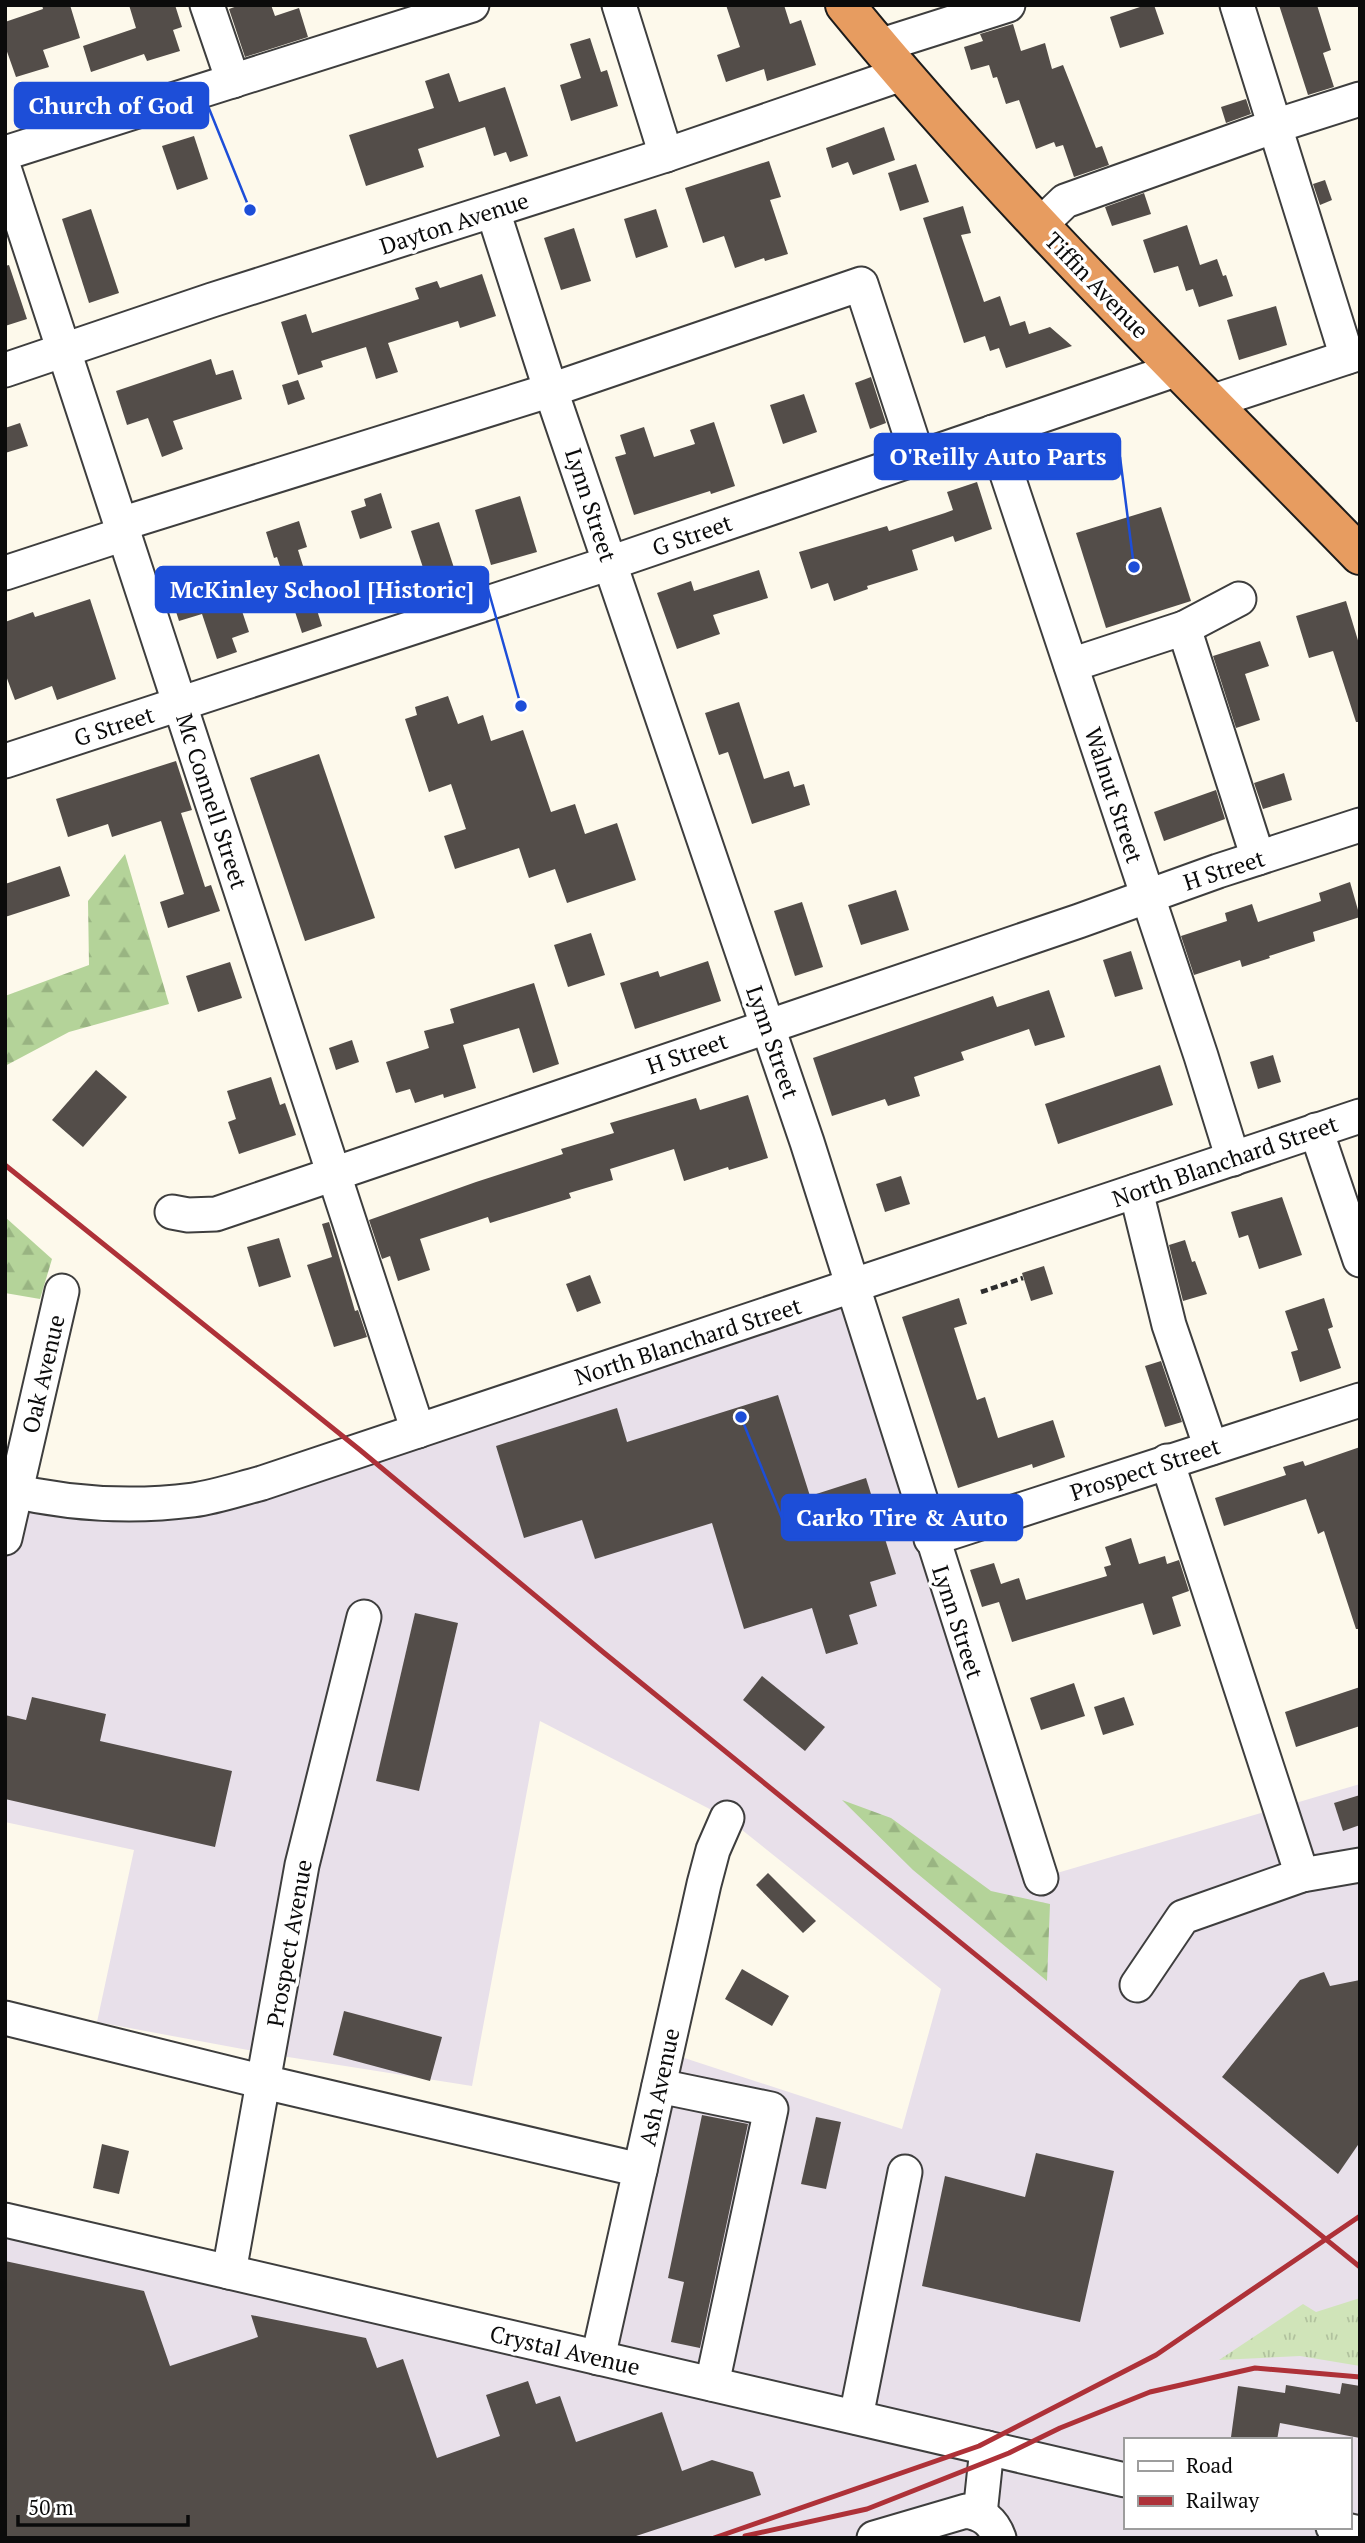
<svg xmlns="http://www.w3.org/2000/svg" width="1365" height="2543" font-family="'PT Serif',serif">
	<style>
		.industrial { fill: #e8e0ea; fill-rule: evenodd }
		.grass { fill: url(#grass-tufts) }
		.forest { fill: url(#forest-firs) }
		.building { fill: #534d49 }
		.lines { fill: none; stroke-linecap: round; stroke-linejoin: round }
		.minor-casing { stroke: #3e3e3e; stroke-width: 37 }
		.highway-casing { stroke: #1c1c1c; stroke-width: 42 }
		.path { stroke: #2d2d2d; stroke-width: 4.5; stroke-dasharray: 7 3.5; stroke-linecap: butt }
		.minor { stroke: #fff; stroke-width: 33 }
		.highway { stroke: #e79c60; stroke-width: 38 }
		.rail { stroke: #ae3138; stroke-width: 5 }
		.labels { text-anchor: middle; dominant-baseline: central; stroke-width: 7; stroke-linejoin: round; paint-order: stroke }
		.street-label { font-size: 23px; fill: #0b0b0b; stroke: #fff }
		.leader { fill: none; stroke: #1d4ed8; stroke-width: 2.5 }
		.callout-dot { fill: #1d4ed8; stroke: #fff; stroke-width: 2.5 }
		.callout { fill: #1d4ed8; stroke: #1d4ed8; stroke-width: 2.5 }
		.callout-label { font-size: 24px; text-anchor: middle; font-weight: bold; fill: #fff }
	</style>
	<defs>
		<pattern id="grass-tufts" width="24" height="20" patternUnits="userSpaceOnUse" patternTransform="scale(1.75)"><rect width="24" height="20" fill="#d0e4b9"/><path d="M3 7l-1-3M5 7V3M7 7l1-3M15 17l-1-3M17 17v-4M19 17l1-3" fill="none" stroke="#b1c29e"/></pattern>
		<pattern id="forest-firs" width="22" height="20" patternUnits="userSpaceOnUse" patternTransform="scale(1.75)"><rect width="22" height="20" fill="#b4d399"/><path d="M5 1l3.5 6h-7zM16 11l3.5 6h-7z" fill="#99b482"/></pattern>
	</defs>
	<rect width="100%" height="100%" fill="#fdf9eb"/>
	<path class="industrial" d="M852,1286l188,592 320,-94v754h-1355v-318l592,137 69,-305 236,77 39,-140 -214,-171 -187,-97 -68,365 -203,-32 -172,-32 37,-172 -129,-28v-284l11,-46 131,13zM1125,2440h224v87h-224z"/>
	<path class="grass" d="M1360,2298v68l-60,-10 -81,4 84,-56 13,8z"/>
	<g class="forest">
		<path d="M125,854l44,150 -100,28 -64,34v-70l84,-31 -1,-64z"/>
		<path d="M5,1217l47,42 -12,40 -35,-6z"/>
		<path d="M842,1800l49,18 100,73 59,13 -3,77 -134,-111z"/>
	</g>
	<g class="building">
		<path d="M42,5h28l10,33 -37,12 6,17 -33,10 -11,-31v-24l38,-13z"/>
		<path d="M129,5h46l7,22 -9,3 7,21 -33,10 -3,-7 -53,18 -8,-26 53,-18z"/>
		<path d="M240,5h31l4,11 24,-8 9,29 -63,20 -16,-48z"/>
		<path d="M726,5h58l6,19 11,-4 15,45 -49,16 -3,-12 -38,13 -9,-27 23,-8z"/>
		<path d="M1146,5h8l10,29 -44,14 -10,-31z"/>
		<path d="M1279,5h38l14,45 -8,3 11,34 -26,8z"/>
		<path d="M1013,24l8,27 24,-8 7,26 11,-4 33,83 6,-2 7,19 -35,12 -11,-32 -7,2 -2,-5 -18,7 -17,-49 -13,4 -9,-27 -4,1 -4,-13 -18,5 -7,-23 19,-6 -3,-7z"/>
		<path d="M590,38l11,34 6,-2 11,36 -47,15 -11,-36 21,-7 -11,-34z"/>
		<path d="M449,73l10,29 46,-15 23,69 -18,6 -4,-10 -12,4 -9,-29 -67,22 6,18 -58,19 -17,-51 85,-27 -9,-27z"/>
		<path d="M1246,99l5,15 -25,9 -5,-16z"/>
		<path d="M884,127l11,33 -42,15 -5,-13 -16,6 -6,-20z"/>
		<path d="M194,136l14,43 -31,11 -15,-44z"/>
		<path d="M769,161l12,36 -11,3 18,54 -23,7 -1,-3 -29,10 -11,-32 -21,7 -18,-55z"/>
		<path d="M916,164l13,38 -29,9 -12,-38z"/>
		<path d="M1325,180l7,20 -12,5 -7,-21z"/>
		<path d="M1144,193l7,21 -39,12 -7,-19z"/>
		<path d="M963,206l8,27 -10,2 23,67 16,-6 10,30 15,-5 4,13 21,-7 22,19 -66,22 -7,-20 -9,3 -5,-15 -21,7 -41,-125z"/>
		<path d="M91,209l28,84 -30,10 -27,-84z"/>
		<path d="M656,209l12,38 -32,11 -12,-39z"/>
		<path d="M1187,225l13,40 17,-6 6,17 3,-1 7,21 -34,11 -6,-18 -7,2 -8,-25 -24,7 -11,-33z"/>
		<path d="M574,228l17,53 -30,9 -17,-52z"/>
		<path d="M9,265l18,54 -22,7v-60z"/>
		<path d="M482,274l14,42 -36,12 -2,-7 -70,22 10,29 -22,7 -10,-32 -45,14 2,6 -25,8 -17,-53 25,-8 6,19 107,-34 -4,-11 22,-7 3,7z"/>
		<path d="M1276,306l11,39 -48,15 -12,-40z"/>
		<path d="M211,359l5,16 17,-5 9,29 -69,22 10,28 -21,8 -14,-39 -21,7 -11,-34z"/>
		<path d="M871,377l15,46 -16,6 -15,-46z"/>
		<path d="M298,380l7,19 -17,6 -6,-20z"/>
		<path d="M804,394l13,38 -34,12 -13,-39z"/>
		<path d="M714,422l21,64 -24,8 -1,-3 -76,24 -19,-58 11,-3 -6,-19 24,-8 10,30 41,-13 -5,-14z"/>
		<path d="M20,423l8,23 -23,7v-25z"/>
		<path d="M977,482l15,47 -37,13 -2,-6 -41,14 6,20 -51,16 1,3 -34,12 -6,-18 -17,6 -12,-37 88,-26 2,5 56,-18 8,-3 -6,-18z"/>
		<path d="M381,493l11,35 -32,11 -9,-28 15,-5 -2,-7z"/>
		<path d="M520,496l17,56 -46,13 -16,-55z"/>
		<path d="M1161,507l30,94 -85,27 -30,-95z"/>
		<path d="M299,521l8,26 -9,3 24,76 -20,7 -25,-76 -3,1 -8,-26z"/>
		<path d="M439,522l18,55 -28,9 -18,-55z"/>
		<path d="M759,570l9,28 -55,17 7,19 -43,15 -20,-56 34,-12 3,10z"/>
		<path d="M231,578l18,54 -17,6 5,14 -20,7 -15,-45 -23,7 -9,-28 31,-11 1,5z"/>
		<path d="M90,599l26,80 -59,21 -5,-14 -37,14 -10,-27v-51l28,-10 2,5z"/>
		<path d="M1346,601l14,46v75h-4l-23,-71 -24,7 -13,-42z"/>
		<path d="M1260,641l9,25 -24,8 15,46 -24,8 -23,-72z"/>
		<path d="M448,696l10,28 25,-9 8,26 32,-11 28,82 24,-8 10,30 32,-11 19,57 -69,23 -12,-34 -26,9 -10,-30 -64,21 -11,-33 22,-7 -15,-45 -22,8 -24,-73 12,-4 -2,-8z"/>
		<path d="M739,702l25,77 25,-8 5,16 10,-3 6,21 -58,19 -24,-72 -9,3 -14,-42z"/>
		<path d="M319,754l56,164 -70,23 -55,-163z"/>
		<path d="M176,761l16,49 -11,3 24,74 6,-2 9,26 -52,17 -8,-26 24,-8 -23,-73 -49,16 -4,-13 -40,13 -12,-38z"/>
		<path d="M1284,773l8,27 -29,9 -9,-26z"/>
		<path d="M1216,790l9,29 -61,22 -10,-29z"/>
		<path d="M60,866l10,30 -65,21v-33z"/>
		<path d="M1350,882l10,35 -47,15 2,9 -46,15 1,2 -28,9 -2,-7 -46,15 -13,-39 46,-15 -2,-8 27,-9 6,18 63,-21 -2,-8z"/>
		<path d="M896,890l13,40 -48,15 -13,-40z"/>
		<path d="M802,902l21,65 -28,9 -21,-65z"/>
		<path d="M591,933l14,42 -37,12 -14,-42z"/>
		<path d="M1131,951l12,38 -28,8 -12,-37z"/>
		<path d="M708,961l13,40 -86,28 -15,-46 38,-12 2,6z"/>
		<path d="M230,962l12,36 -44,14 -12,-36z"/>
		<path d="M534,983l25,81 -26,9 -14,-45 -56,17 13,43 -32,10 -1,-4 -28,9 -5,-14 -14,4 -10,-31 43,-14 -5,-17 30,-8 -4,-14z"/>
		<path d="M1049,990l16,47 -30,9 -6,-17 -68,23 3,8 -50,17 6,19 -32,10 -3,-7 -53,17 -19,-58 180,-62 4,11z"/>
		<path d="M352,1040l7,22 -23,8 -7,-22z"/>
		<path d="M1273,1055l8,27 -23,7 -8,-27z"/>
		<path d="M1160,1065l13,40 -115,39 -13,-40z"/>
		<path d="M96,1070l31,27 -44,50 -31,-27z"/>
		<path d="M271,1077l9,28 5,-2 11,32 -57,19 -11,-32 8,-3 -9,-28z"/>
		<path d="M748,1095l20,63 -39,12 -1,-3 -44,14 -10,-32 -64,20 3,11 -44,13 2,5 -81,25 -2,-6 -68,22 10,31 -32,11 -8,-25 -8,3 -13,-39 107,-38 87,-28 -2,-5 53,-16 -4,-10 86,-25 4,12z"/>
		<path d="M901,1176l9,28 -25,8 -9,-28z"/>
		<path d="M1282,1197l20,58 -43,14 -11,-34 -9,3 -8,-26z"/>
		<path d="M329,1222l26,89 3,-1 9,27 -33,10 -27,-82 25,-8 -10,-33z"/>
		<path d="M279,1238l12,39 -32,10 -12,-40z"/>
		<path d="M1185,1240l7,22 3,-1 12,33 -24,7 -14,-56z"/>
		<path d="M1044,1266l9,28 -22,7 -9,-28z"/>
		<path d="M590,1275l11,28 -24,9 -11,-28z"/>
		<path d="M959,1298l8,26 -13,4 23,72 8,-3 13,41 55,-18 12,37 -32,11 -1,-4 -74,24 -56,-171z"/>
		<path d="M1324,1298l9,29 -5,2 13,39 -41,14 -9,-30 7,-2 -13,-39z"/>
		<path d="M1161,1361l21,61 -17,5 -20,-61z"/>
		<path d="M778,1395l32,101 56,-18 30,96 -26,8 7,24 -28,9 9,29 -32,10 -14,-46 -68,21 -32,-106 -117,36 -13,-39 -58,18 -28,-92 121,-38 10,34z"/>
		<path d="M1360,1447v182h-4l-32,-98 -6,3 -12,-35 -82,27 -9,-28 71,-23 -3,-8 20,-6 2,5z"/>
		<path d="M1131,1538l8,26 26,-8 2,8 12,-4 10,31 -17,6 9,29 -28,9 -10,-32 -131,39 -13,-40 -17,5 -12,-37 24,-7 7,21 18,-6 7,22 81,-24 -3,-9 7,-2 -6,-18z"/>
		<path d="M415,1613l43,10 -39,168 -43,-10z"/>
		<path d="M762,1676l63,51 -20,24 -62,-51z"/>
		<path d="M1074,1683l11,33 -44,14 -11,-32z"/>
		<path d="M1360,1687v39l-64,21 -11,-35z"/>
		<path d="M32,1697l74,17 -6,27 132,30 -17,76 -210,-48v-84l21,5z"/>
		<path d="M1124,1697l10,28 -31,10 -9,-28z"/>
		<path d="M1360,1795v30l-17,6 -9,-28z"/>
		<path d="M768,1873l48,48 -13,12 -47,-48z"/>
		<path d="M742,1969l47,27 -17,30 -47,-27z"/>
		<path d="M1324,1972l6,14 30,-6v162l-22,32 -116,-97 78,-97z"/>
		<path d="M344,2011l98,26 -12,44 -97,-26z"/>
		<path d="M702,2115l46,9 -48,224 -29,-6 13,-60 -16,-4z"/>
		<path d="M816,2117l25,5 -15,67 -25,-5z"/>
		<path d="M102,2144l27,7 -10,43 -26,-6z"/>
		<path d="M1036,2153l78,18 -34,151 -158,-36 23,-110 80,21z"/>
		<path d="M5,2261l139,30 26,75 88,-29 -7,-22 115,23 11,30 26,-9 34,99 63,-22 -14,-41 42,-14 8,23 24,-8 16,46 86,-30 20,59 30,-11 41,12 8,23 -131,43h-625z"/>
		<path d="M1342,2383l18,3v52l-80,-15 -3,17 -46,-3 7,-51 47,7 1,-8 54,9z"/>
	</g>
	<g class="lines">
		<defs>
			<g id="minor">
				<path d="M207,5l26,76"/>
				<path d="M619,5l47,150"/>
				<path d="M1237,5l110,352"/>
				<path d="M879,46l129,-41"/>
				<path d="M5,153l467,-148"/>
				<path d="M5,171l413,1260"/>
				<path d="M493,211l55,171 259,760 234,736"/>
				<path d="M1040,225l25,-24 210,-75 85,-27"/>
				<path d="M5,370l207,-70 454,-145 236,-81"/>
				<path d="M1211,402l149,-49"/>
				<path d="M993,432l208,624 32,103"/>
				<path d="M121,524l430,-134 310,-106 57,174"/>
				<path d="M5,573l119,-39"/>
				<path d="M1184,628l55,-29"/>
				<path d="M1071,665l113,-37 74,230"/>
				<path d="M5,761l605,-198 568,-194"/>
				<path d="M1316,1130l44,130"/>
				<path d="M1136,1191l33,134 42,123"/>
				<path d="M172,1212l16,3 28,-1 863,-293 139,-50 142,-46"/>
				<path d="M1167,1461l135,414"/>
				<path d="M5,1489c62,15 125,19 188,11 23,-3 46,-11 69,-17l1098,-367"/>
				<path d="M5,1538l57,-247"/>
				<path d="M931,1539l429,-139"/>
				<path d="M1137,1985l46,-68 119,-42 58,-10"/>
				<path d="M5,2018l259,64 376,88"/>
				<path d="M659,2086l112,23 -59,275"/>
				<path d="M5,2220l1120,260"/>
				<path d="M229,2272l73,-407 62,-248"/>
				<path d="M598,2358l106,-474 9,-34 14,-32"/>
				<path d="M856,2417l49,-245"/>
				<path d="M980,2514l7,-66"/>
				<path d="M1333,2527l27,6"/>
				<path d="M874,2538l92,-27c17,3 27,10 33,27"/>
			</g>
			<path id="highway" d="M845,5c159,194 340,370 515,550"/>
		</defs>
		<use href="#minor" class="minor-casing"/>
		<use href="#highway" class="highway-casing"/>
		<path class="path" d="M981,1292l42,-14"/>
		<use href="#minor" class="minor"/>
		<use href="#highway" class="highway"/>
		<g class="rail">
			<path d="M5,1165l355,285 243,202 757,615"/>
			<path d="M745,2536l122,-27 142,-56 51,-25 90,-36 105,-24 105,9"/>
			<path d="M714,2538l265,-92 177,-91 204,-139"/>
		</g>
	</g>
	<g class="labels">
		<g class="street-label">
			<text transform="translate(454 223) rotate(-18)">Dayton Avenue</text>
			<text transform="translate(1097 285) rotate(46)">Tiffin Avenue</text>
			<text transform="translate(591 505) rotate(72)">Lynn Street</text>
			<text transform="translate(692 535) rotate(-19)">G Street</text>
			<text transform="translate(114 726) rotate(-18)">G Street</text>
			<text transform="translate(1114 795) rotate(72)">Walnut Street</text>
			<text transform="translate(212 801) rotate(72)">Mc Connell Street</text>
			<text transform="translate(1224 870) rotate(-18)">H Street</text>
			<text transform="translate(773 1042) rotate(71)">Lynn Street</text>
			<text transform="translate(687 1053) rotate(-19)">H Street</text>
			<text transform="translate(1225 1161) rotate(-19)">North Blanchard Street</text>
			<text transform="translate(688 1341) rotate(-18)">North Blanchard Street</text>
			<text transform="translate(43 1374) rotate(-77)">Oak Avenue</text>
			<text transform="translate(1145 1469) rotate(-18)">Prospect Street</text>
			<text transform="translate(958 1622) rotate(72)">Lynn Street</text>
			<text transform="translate(289 1943) rotate(-80)">Prospect Avenue</text>
			<text transform="translate(659 2087) rotate(-78)">Ash Avenue</text>
			<text transform="translate(565 2350) rotate(13)">Crystal Avenue</text>
		</g>
	</g>
	<path class="leader" d="M250 210L208 106M1134 567L1120 457M521 706L488 589M741 1417L782 1518"/>
	<g class="callout-dot">
		<circle cx="250" cy="210" r="7"/>
		<circle cx="1134" cy="567" r="7"/>
		<circle cx="521" cy="706" r="7"/>
		<circle cx="741" cy="1417" r="7"/>
	</g>
	<g class="callout">
		<rect x="15" y="83" width="193" height="45" rx="7"/>
		<rect x="875" y="434" width="245" height="45" rx="7"/>
		<rect x="156" y="567" width="332" height="45" rx="7"/>
		<rect x="782" y="1495" width="240" height="45" rx="7"/>
	</g>
	<g class="callout-label">
		<text x="111" y="114">Church of God</text>
		<text x="998" y="465">O'Reilly Auto Parts</text>
		<text x="322" y="598">McKinley School [Historic]</text>
		<text x="902" y="1526">Carko Tire &amp; Auto</text>
	</g>
	<rect width="1365" height="2543" fill="none" stroke="#0b0b0b" stroke-width="14"/>
	<rect x="1124" y="2438" width="228" height="91" fill="#ffffff" stroke="#9d9d9d" stroke-width="2"/>
	<rect x="1138" y="2461" width="35" height="10" fill="#ffffff" stroke="#9d9d9d" stroke-width="2"/>
	<text x="1186" y="2473" font-size="21" fill="#0b0b0b">Road</text>
	<rect x="1138" y="2496" width="35" height="10" fill="#ae3138" stroke="#9d9d9d" stroke-width="2"/>
	<text x="1186" y="2508" font-size="21" fill="#0b0b0b">Railway</text>
	<path d="M18 2515v10h170v-10" fill="none" stroke="#0b0b0b" stroke-width="3.5"/>
	<text x="28" y="2515" font-size="21" fill="#0b0b0b" stroke="#ffffff" stroke-width="5" paint-order="stroke">50 m</text>
</svg>
